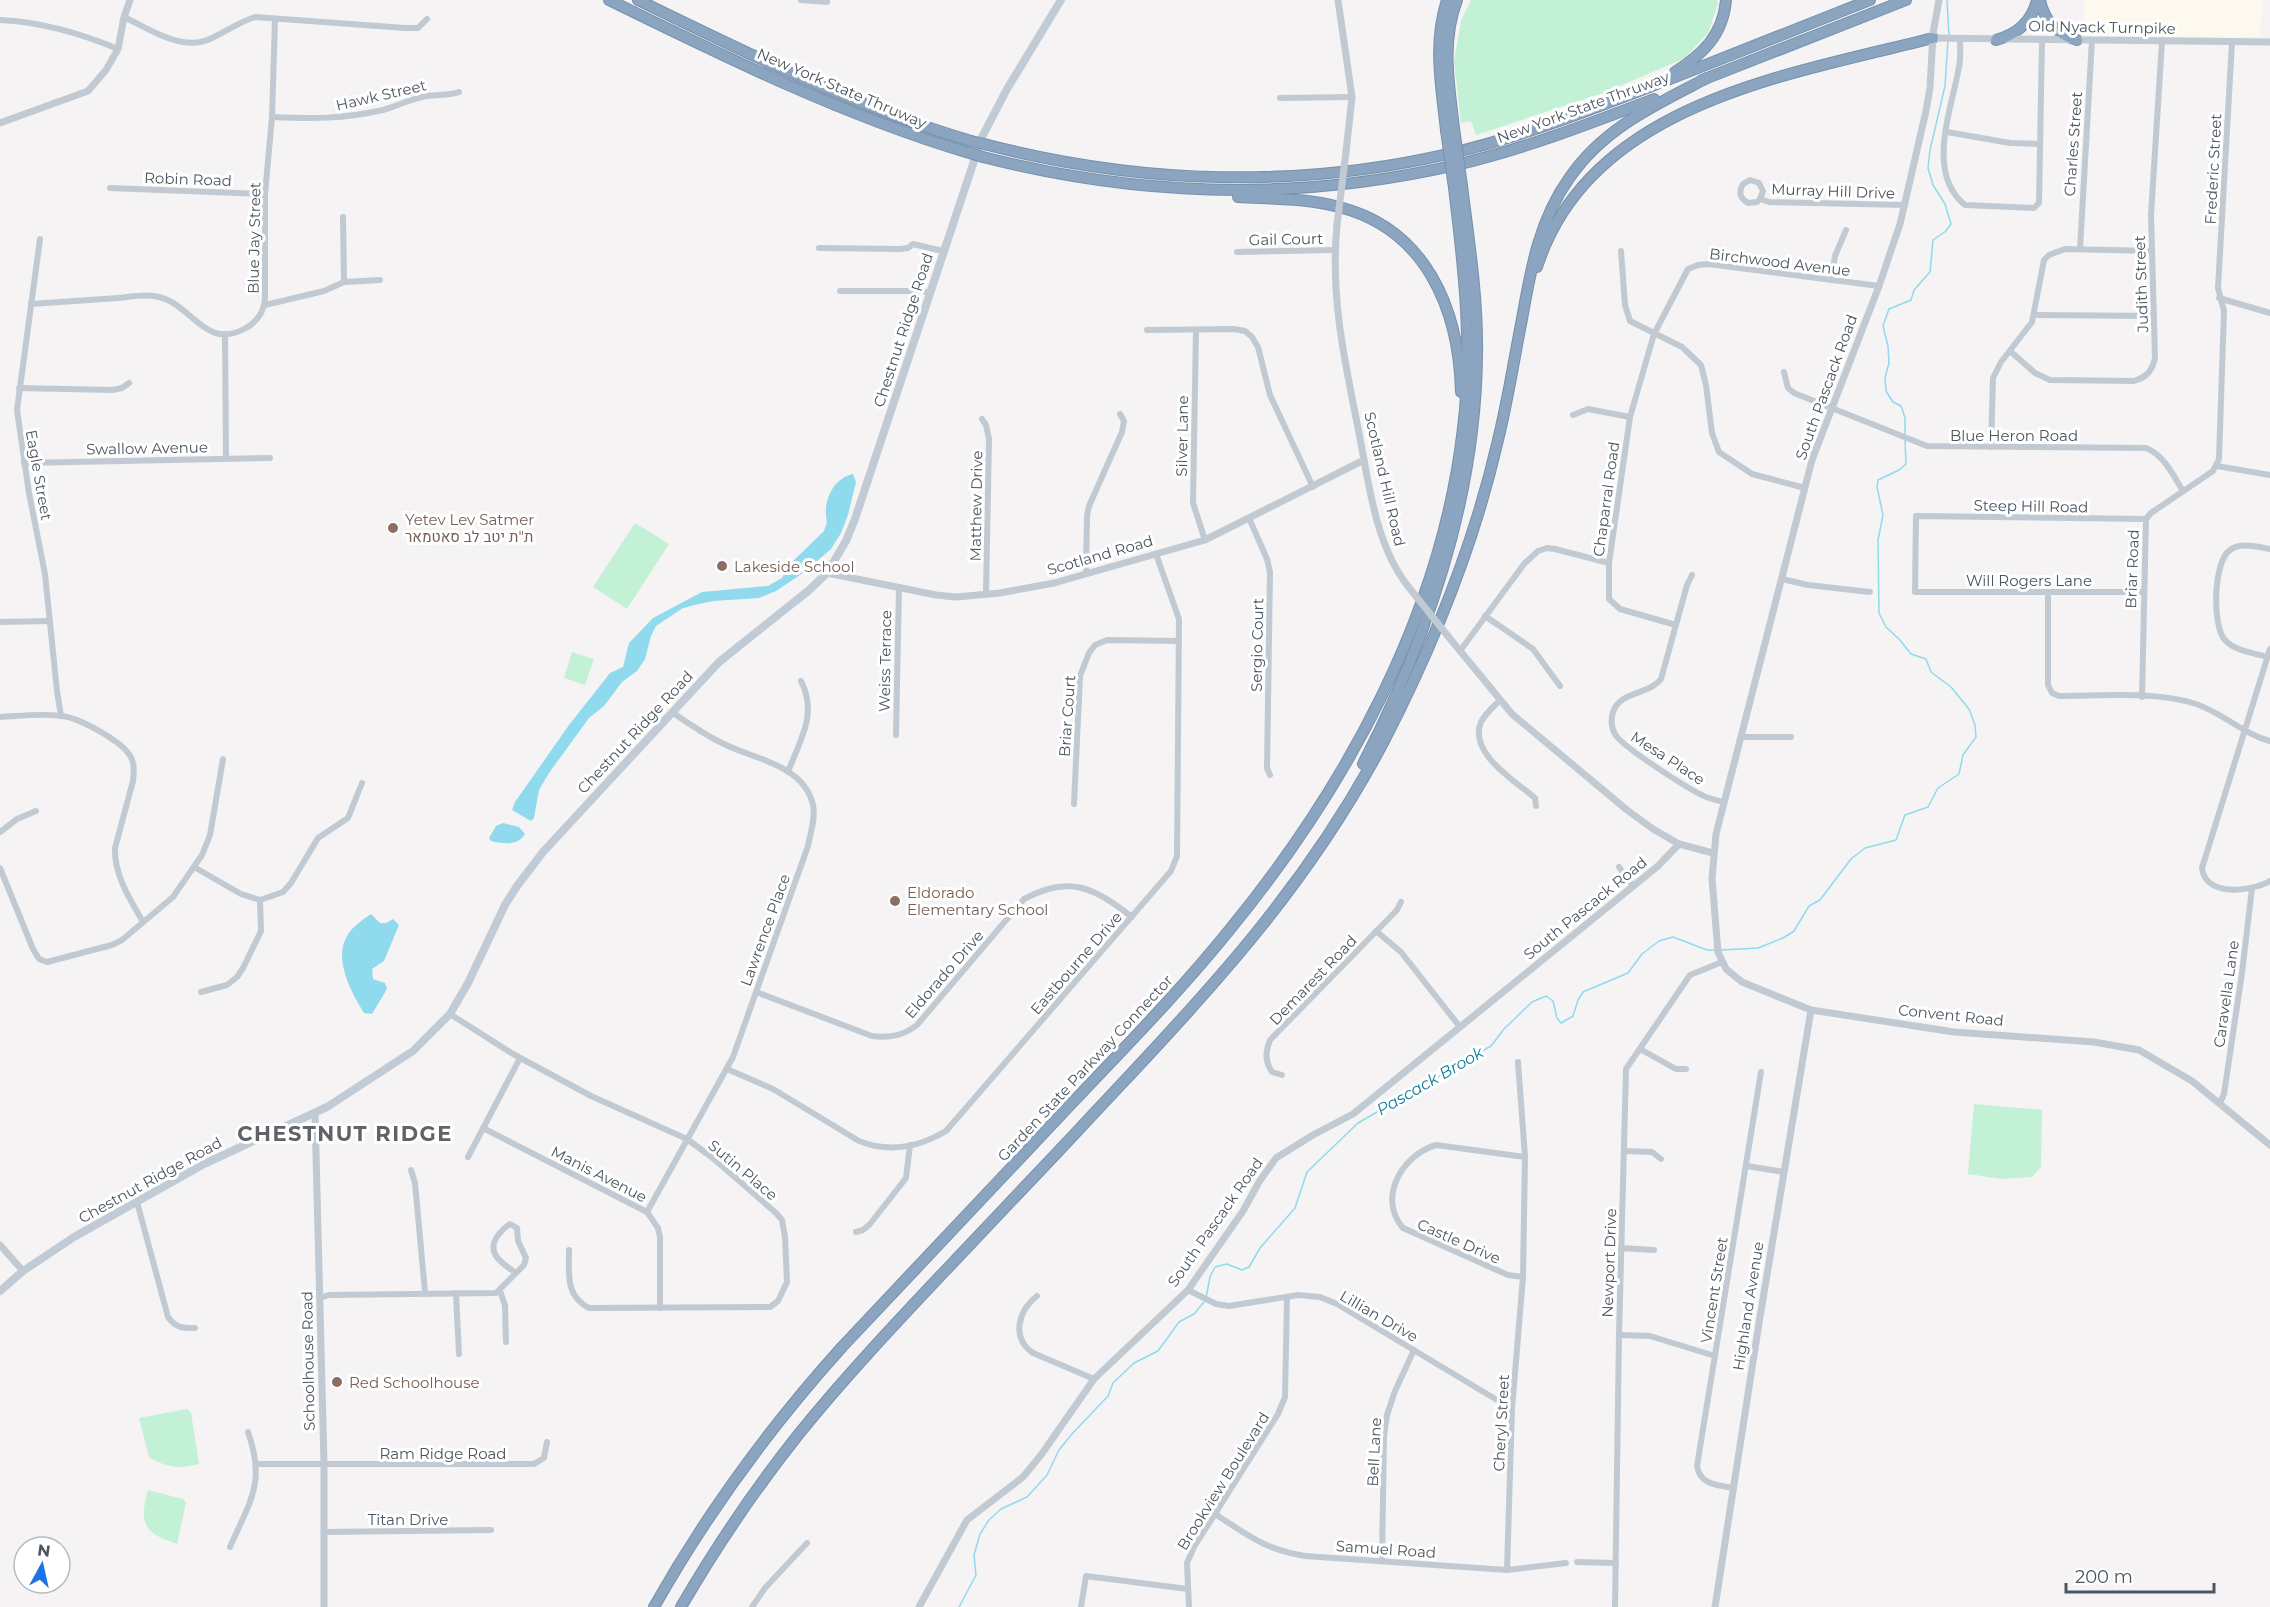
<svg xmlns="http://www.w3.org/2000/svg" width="2270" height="1607" font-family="Montserrat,Heebo,sans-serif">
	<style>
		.commercial { fill: #fdf9ef }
		.green { fill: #c3f1d5 }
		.water { fill: #90daee }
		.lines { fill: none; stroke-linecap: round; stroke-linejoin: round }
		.stream { stroke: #90daee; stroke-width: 1.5 }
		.motorway-casing { stroke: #7690ad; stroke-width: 12 }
		.minor { stroke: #c1cad2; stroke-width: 6 }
		.tertiary { stroke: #c1cad2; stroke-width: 7 }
		.secondary { stroke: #c1cbd6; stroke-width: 8 }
		.motorway { stroke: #8ba5c1; stroke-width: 10 }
		.motorway-bridge-casing { stroke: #7690ad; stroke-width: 12; stroke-linecap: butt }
		.tertiary-bridge { stroke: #c1cad2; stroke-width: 7 }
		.motorway-bridge { stroke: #8ba5c1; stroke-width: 10 }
		.education-dot { fill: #8d6e63; stroke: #fff; stroke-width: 2 }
		.labels { text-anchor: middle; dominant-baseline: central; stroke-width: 6; stroke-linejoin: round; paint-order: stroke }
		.street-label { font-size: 15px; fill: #4a5661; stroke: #fff }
		.education-label { font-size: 15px; fill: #785e54; stroke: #fff; text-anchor: start }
		.water-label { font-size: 16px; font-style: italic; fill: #0c7c9b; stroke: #fff }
		.district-label { font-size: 21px; font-weight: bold; letter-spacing: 1.5px; fill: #5f6368; stroke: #fff }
	</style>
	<rect width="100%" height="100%" fill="#f5f3f3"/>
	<path class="commercial" d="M2084,0h179l-4,37 -175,-1z"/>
	<g class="green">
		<path d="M1471,0h246l1,4 -10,29 -23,25 -79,34 -130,43 -5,-14 -10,2 -7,-62 7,-40z"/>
		<path d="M635,523l34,21 -42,65 -34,-22z"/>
		<path d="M572,652l22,7 -9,26 -21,-7z"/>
		<path d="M1974,1104l68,6 -1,57 -9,10 -31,2 -33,-5z"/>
		<path d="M187,1409l4,4 8,51c-21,5 -31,4 -50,-7l-10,-39z"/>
		<path d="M148,1490l35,9 3,4 -9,41c-34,-11 -38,-21 -29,-54z"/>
	</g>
	<g class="water">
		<path d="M853,474l3,8 -8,33 -7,18 -10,16 -28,24 -27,18 -17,7 -46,3 -14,3 -16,4 -27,18 -5,10 -6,23 -8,12 -15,11 -18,24 -15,12 -40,55 -10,17 -5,28 -3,3 -19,-11 3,-8 54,-77 41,-52 13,-6 6,-24 24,-25 49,-26 66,-6 14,-8 8,-14 34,-33 3,-9c-5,-20 6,-44 26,-48z"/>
		<path d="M503,823l16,4 6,7c-7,12 -22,10 -34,7l-2,-3 7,-12z"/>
		<path d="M371,914l9,9h6l7,-4 6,6 -15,36 -12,8 1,10 12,4 2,6 -15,25 -8,-1c-12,-20 -31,-53 -17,-77 5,-9 15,-16 24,-22z"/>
	</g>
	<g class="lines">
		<g class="stream">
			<path d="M1947,0l2,35"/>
			<path d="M1905,435v-17l-4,-12 -8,-4 -7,-11 -1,-13 4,-15 -1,-17 -5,-20 6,-17 22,-9 3,-10 16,-18 3,-32 13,-9 5,-7 -6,-20 -12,-19 -5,-17 2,-18 15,-64 3,-46"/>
			<path d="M1721,950l37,-2 25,-10 11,-7 15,-25 11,-6 31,-41 14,-11 31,-8 9,-25 23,-8 10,-19 21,-14 4,-19 13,-18 -1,-12 -6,-16 -18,-22 -20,-15 -5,-13 -15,-5 -11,-14 -14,-13 -7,-14 -1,-73 5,-25 -6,-28 1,-7 21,-10 7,-6 -1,-24"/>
			<path d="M1206,1298l4,-21 5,-10 12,-3 15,6 7,-3 11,-19 35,-40 12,-36 51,-49 133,-77 13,-17 28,-27 14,-6 7,5 4,17 4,5 12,-7 5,-16 5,-8 45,-19 14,-19 17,-13 14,-4 34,13h7"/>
			<path d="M959,1607l17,-32 -2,-20 6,-21 9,-14 12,-11 26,-12 20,-22 12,-25 12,-15 37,-39 5,-13 21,-20 24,-12 21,-29 15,-8 10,-12"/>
		</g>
		<defs>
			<g id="motorway">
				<path d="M609,0c116,57 234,115 357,152"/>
				<path d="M638,0c108,53 218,107 333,141"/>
				<path d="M2040,0c4,20 17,34 37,40"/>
				<path d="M1996,40c22,-6 36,-19 41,-40"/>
				<path d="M1675,72c28,-18 48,-37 51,-72"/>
				<path d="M1702,80l204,-80"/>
				<path d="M1454,128c-5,-44 -13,-86 3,-128"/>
				<path d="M1446,130c-5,-45 -13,-87 1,-130"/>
				<path d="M988,145c152,39 311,44 464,8 73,-17 143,-45 213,-72 68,-27 136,-54 205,-81"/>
				<path d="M983,157c156,40 316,44 473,8 68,-16 133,-41 198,-66"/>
				<path d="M1238,197c33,2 68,1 101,10 87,22 120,102 122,185"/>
				<path d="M1537,267c53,-164 251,-192 396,-229"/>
				<path d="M1363,764c64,-125 113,-268 114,-410 1,-56 -8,-112 -15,-168"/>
				<path d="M654,1607c53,-94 116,-180 188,-260 77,-82 155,-164 232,-246 53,-56 108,-112 157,-173 116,-142 211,-315 232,-500 10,-80 1,-159 -9,-240"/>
				<path d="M681,1607c35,-60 74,-118 117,-172 46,-57 96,-110 146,-163 56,-59 113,-119 169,-179 106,-112 199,-215 271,-352 49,-95 90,-196 114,-301 10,-40 16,-81 24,-121 9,-51 17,-99 48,-142 34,-49 85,-72 137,-99"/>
			</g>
		</defs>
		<use href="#motorway" class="motorway-casing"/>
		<g class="minor">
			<path d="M801,0l26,2v-2"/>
			<path d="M124,17c26,12 59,36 88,21 15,-7 27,-16 43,-21l150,11h13l9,-9"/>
			<path d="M0,20c41,2 80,13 118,29"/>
			<path d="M1960,39c0,9 1,19 -1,28 -7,41 -34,106 6,138l69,3 5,-5 3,-163"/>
			<path d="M1280,98l72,-1"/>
			<path d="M272,117c40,2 71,2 111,-7 15,-4 29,-12 44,-14 11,-2 22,0 32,-4"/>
			<path d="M1947,132l63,11 30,1"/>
			<path d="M110,188l155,6"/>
			<path d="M1760,199l3,-8 -4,-8 -9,-3 -7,4c-5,8 -3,14 5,19l9,-1 3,-3 9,3 136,3"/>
			<path d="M343,217l1,65"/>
			<path d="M40,239l-23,171 12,83 16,81 12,117 4,25"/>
			<path d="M819,248l81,1 8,-1 5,-4 30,7"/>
			<path d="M2080,249l12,-209"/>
			<path d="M1621,251l4,54 5,16 52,26 19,18 5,20 6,48 7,19 33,22 53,14"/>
			<path d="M1237,252l98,-2"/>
			<path d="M1831,280l4,-24 11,-26"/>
			<path d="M840,291h83l6,2"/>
			<path d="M2219,298l51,15"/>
			<path d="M31,304c29,-2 58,-4 87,-6 11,-1 25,-4 36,-2 38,5 49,56 92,32 12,-7 18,-16 19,-29v-105l7,-77 3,-98"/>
			<path d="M265,305l59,-14 20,-9 36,-2"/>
			<path d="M2035,315l119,1"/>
			<path d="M1147,330l87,-1 11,2 7,6 6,10 12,48 43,92"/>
			<path d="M1196,330l-3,173 12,37"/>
			<path d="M225,334l1,125"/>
			<path d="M2010,351l25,22 15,7 84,1c13,-4 18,-10 21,-23l-4,-143 11,-174"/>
			<path d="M1784,372l4,16 6,5 133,53 219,2c18,7 27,27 37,43"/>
			<path d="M19,388l93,2 10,-2 7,-5"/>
			<path d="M1573,415l15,-6 42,8"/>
			<path d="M982,419l4,6 3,14 -3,155"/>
			<path d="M1991,447l2,-69 8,-16 31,-40 12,-62 5,-5 16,-6 87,2"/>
			<path d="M24,463l246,-5"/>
			<path d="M2217,466l53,9"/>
			<path d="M1249,518l18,41 3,13 -3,196 3,7"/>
			<path d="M1086,574l1,-58 2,-10 33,-74 2,-11 -4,-7"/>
			<path d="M1692,575l-5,10 -26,94c-12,16 -41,12 -48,33 -2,6 -2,16 2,22 6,12 72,54 87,61 7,4 14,5 22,7"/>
			<path d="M1782,579l26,6 62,7"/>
			<path d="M2143,592h-228l1,-76 230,3"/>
			<path d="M2048,593v92l4,8 7,3c43,0 96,-5 137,8 27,9 47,30 74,37"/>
			<path d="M1485,616l48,33 27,37"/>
			<path d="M0,622l50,-1"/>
			<path d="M1676,625l-56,-16 -11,-10v-36l21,-146 24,-83 34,-65 10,-4 10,-1 171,22"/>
			<path d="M2270,649l-68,219c3,29 49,24 68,13"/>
			<path d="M1460,651l64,-87 14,-13 9,-3 8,1 54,14"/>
			<path d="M2267,657c-13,-4 -32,-6 -42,-17 -13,-14 -12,-78 5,-90 11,-8 27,-3 40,-1"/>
			<path d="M2142,697l4,-178 5,-6 62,-42 6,-12 5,-148 -6,-23 14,-246"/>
			<path d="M1499,701c-6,6 -14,13 -18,21 -13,31 34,59 54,76l1,8"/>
			<path d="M0,717c20,-1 41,-4 61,-1 17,1 58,24 68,38 6,8 5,18 4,27l-18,67c-1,27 15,51 28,74"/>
			<path d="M896,735l3,-148"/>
			<path d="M1742,737h49"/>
			<path d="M788,772c12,-32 30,-58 13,-91"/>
			<path d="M1074,804l6,-128 9,-23 6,-8 12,-5 72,1"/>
			<path d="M0,832l17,-13 19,-8"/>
			<path d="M194,867l47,27 19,6"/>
			<path d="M1619,867l14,19"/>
			<path d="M0,868l33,81 6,10 8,3 65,-17 10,-5 51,-43 29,-42 8,-20 13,-76"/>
			<path d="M1376,931l25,21 59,75"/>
			<path d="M201,992l26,-7 10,-8 6,-9 18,-37 -1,-31 23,-8 8,-9 27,-45 30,-20 14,-35"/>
			<path d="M756,992l116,44c17,2 31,0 45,-11l107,-126c46,-25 70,-11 108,18"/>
			<path d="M450,1014l63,40 78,42 96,43 27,20 62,54 6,7 3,17 2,45 -9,19 -8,6 -181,1c-24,-12 -20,-35 -20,-58"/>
			<path d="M1640,1049l36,20h10"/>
			<path d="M727,1069l46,20 86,52c30,12 60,6 87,-10l225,-260 6,-15 2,-237 -23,-65"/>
			<path d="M1282,1075l-10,-3c-7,-11 -7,-19 -2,-32l127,-130 4,-8"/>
			<path d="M2220,1103l4,-9 18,-121 10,-85"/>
			<path d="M483,1128l164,84 11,16 2,9v71"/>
			<path d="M1624,1151l28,1 9,7"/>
			<path d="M468,1157l52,-99"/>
			<path d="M1747,1166l37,6"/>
			<path d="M411,1170l4,13 10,109"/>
			<path d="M137,1202l31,115c8,11 14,11 27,11"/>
			<path d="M647,1212l86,-155 75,-211c2,-12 8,-28 5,-41 -9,-40 -59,-46 -89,-61 -19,-9 -35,-20 -52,-32"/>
			<path d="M510,1224l7,4 1,13 8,17 -2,7 -8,8c-14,-10 -32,-20 -17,-39 3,-4 6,-7 11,-10z"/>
			<path d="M856,1232l7,-2 7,-6 36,-46 4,-33"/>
			<path d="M1621,1248l33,2"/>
			<path d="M1523,1277l-15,-2 -105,-47c-26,-30 -1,-73 33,-83l89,12"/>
			<path d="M1188,1290l28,14 13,2 69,-11 22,2 17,7 175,105"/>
			<path d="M500,1291l5,14 1,37"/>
			<path d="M456,1293l3,61"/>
			<path d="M1037,1296c-19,15 -26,42 -4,57l61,26"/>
			<path d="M320,1298l9,-3 167,-2 20,-20"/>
			<path d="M1619,1335l31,1 65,20"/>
			<path d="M257,1464h277l10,-6 3,-16"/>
			<path d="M1734,1488c-17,-3 -34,-3 -37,-22l64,-394"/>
			<path d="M1215,1514c34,22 49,35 90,42l202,14 59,-7"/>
			<path d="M325,1532l166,-2"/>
			<path d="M230,1547c20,-46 36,-64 18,-115"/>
			<path d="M1382,1560l2,-124 3,-21 8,-24 19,-41"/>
			<path d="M1577,1562l39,1"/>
			<path d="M1507,1570l5,-161 11,-132 2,-120 -7,-95"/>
			<path d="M752,1607l13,-19 42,-45"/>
			<path d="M1081,1607l5,-31 102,13"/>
			<path d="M1189,1607l-2,-44 7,-16 84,-133 7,-17 2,-100"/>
			<path d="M1615,1607l4,-272 7,-266 64,-94 32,-13"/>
		</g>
		<g class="tertiary">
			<path d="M1338,0l14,97 -6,55"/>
			<path d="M1939,0l-6,33 -3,55 -4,23 -26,113 -21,62 -67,174 -96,374 -4,45 6,73 8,17 16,13 69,28 143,22 140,10 45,8 53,31 78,64"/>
			<path d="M1933,38l337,4"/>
			<path d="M0,123l88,-32 18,-21 12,-21 6,-32 6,-17"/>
			<path d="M1337,225c-7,73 8,137 22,208 10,51 16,110 48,152"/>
			<path d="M827,573l109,22 20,2 44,-4 54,-10 151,-43 159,-80"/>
			<path d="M1447,635l65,79 115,96 26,19 26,15 34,9"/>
			<path d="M315,1114l9,350v143"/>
			<path d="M0,1245l23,26"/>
			<path d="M919,1607l48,-87 56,-43 18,-22 53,-76 94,-89 55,-79 16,-29 17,-24 37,-23 40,-21 305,-248 21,-22"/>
			<path d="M1715,1607l44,-284 52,-313"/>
		</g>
		<path class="secondary" d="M0,1291l23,-20 51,-34 130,-73 123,-57 86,-56 37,-37 18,-31 37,-78 12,-19 26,-34 176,-190 89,-71 19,-18 19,-32 9,-22 127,-382 25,-48 54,-89"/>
		<use href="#motorway" class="motorway"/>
		<defs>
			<g id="motorway-bridge">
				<path d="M1454,128l8,58"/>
				<path d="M1446,130l8,58"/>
				<path d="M971,141l17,4"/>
				<path d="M966,152l17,5"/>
			</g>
		</defs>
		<use href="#motorway-bridge" class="motorway-bridge-casing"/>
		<g class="tertiary-bridge">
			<path d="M1337,225l9,-73"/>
			<path d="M1407,585l40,50"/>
		</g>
		<use href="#motorway-bridge" class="motorway-bridge"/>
	</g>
	<g class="education-dot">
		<circle cx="393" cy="528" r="6"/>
		<circle cx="722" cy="566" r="6"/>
		<circle cx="895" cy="901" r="6"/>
		<circle cx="337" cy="1382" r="6"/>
	</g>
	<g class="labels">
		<g class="street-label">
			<text transform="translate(2102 27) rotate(1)">Old Nyack Turnpike</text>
			<text transform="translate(842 88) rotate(23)">New York State Thruway</text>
			<text transform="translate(381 95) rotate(-13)">Hawk Street</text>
			<text transform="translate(1583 107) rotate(-20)">New York State Thruway</text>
			<text transform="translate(2073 144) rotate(-86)">Charles Street</text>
			<text transform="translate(2213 169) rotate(-87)">Frederic Street</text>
			<text transform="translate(188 179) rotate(2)">Robin Road</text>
			<text transform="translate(1833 191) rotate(2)">Murray Hill Drive</text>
			<text transform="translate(254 238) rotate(-89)">Blue Jay Street</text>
			<text transform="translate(1286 239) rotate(-1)">Gail Court</text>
			<text transform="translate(1780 262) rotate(7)">Birchwood Avenue</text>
			<text transform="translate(2141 284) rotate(-92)">Judith Street</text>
			<text transform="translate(903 330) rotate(-72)">Chestnut Ridge Road</text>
			<text transform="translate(1826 387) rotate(-70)">South Pascack Road</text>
			<text x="2014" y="435">Blue Heron Road</text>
			<text transform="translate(1182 436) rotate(-89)">Silver Lane</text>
			<text transform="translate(147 448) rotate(-1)">Swallow Avenue</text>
			<text transform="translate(39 475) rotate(80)">Eagle Street</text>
			<text transform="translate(1385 479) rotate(77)">Scotland Hill Road</text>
			<text transform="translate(1606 499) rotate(-82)">Chaparral Road</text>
			<text transform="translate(976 506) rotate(-89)">Matthew Drive</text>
			<text transform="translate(2031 506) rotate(1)">Steep Hill Road</text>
			<text transform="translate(1100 555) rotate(-16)">Scotland Road</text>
			<text transform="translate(2132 569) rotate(-88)">Briar Road</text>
			<text x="2029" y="580">Will Rogers Lane</text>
			<text transform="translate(1257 645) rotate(-89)">Sergio Court</text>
			<text transform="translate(885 661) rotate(-89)">Weiss Terrace</text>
			<text transform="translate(1067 716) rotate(-86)">Briar Court</text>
			<text transform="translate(635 732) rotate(-47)">Chestnut Ridge Road</text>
			<text transform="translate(1668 758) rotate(33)">Mesa Place</text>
			<text transform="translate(1585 908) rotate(-39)">South Pascack Road</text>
			<text transform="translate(765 930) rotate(-70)">Lawrence Place</text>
			<text transform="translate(1076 963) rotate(-49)">Eastbourne Drive</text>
			<text transform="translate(944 974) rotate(-49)">Eldorado Drive</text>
			<text transform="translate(1313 980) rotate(-46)">Demarest Road</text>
			<text transform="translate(2226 994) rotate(-82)">Caravella Lane</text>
			<text transform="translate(1951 1015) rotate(6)">Convent Road</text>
			<text transform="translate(1085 1068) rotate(-47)">Garden State Parkway Connector</text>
			<text transform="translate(743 1170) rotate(40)">Sutin Place</text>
			<text transform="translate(599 1174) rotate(27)">Manis Avenue</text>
			<text transform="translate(150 1180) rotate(-29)">Chestnut Ridge Road</text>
			<text transform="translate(1215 1222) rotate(-55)">South Pascack Road</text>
			<text transform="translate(1459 1241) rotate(24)">Castle Drive</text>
			<text transform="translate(1609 1263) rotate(-88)">Newport Drive</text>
			<text transform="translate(1714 1290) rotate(-81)">Vincent Street</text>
			<text transform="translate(1748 1306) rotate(-81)">Highland Avenue</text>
			<text transform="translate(1379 1316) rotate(30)">Lillian Drive</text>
			<text transform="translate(308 1361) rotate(-91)">Schoolhouse Road</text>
			<text transform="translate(1501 1423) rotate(-87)">Cheryl Street</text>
			<text transform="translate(1374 1452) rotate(-87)">Bell Lane</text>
			<text x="443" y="1453">Ram Ridge Road</text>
			<text transform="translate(1223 1481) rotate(-58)">Brookview Boulevard</text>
			<text x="408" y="1519">Titan Drive</text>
			<text transform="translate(1386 1549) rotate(4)">Samuel Road</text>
		</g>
		<g class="education-label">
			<text x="405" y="519">Yetev Lev Satmer<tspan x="405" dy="17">ת"ת יטב לב סאטמאר</tspan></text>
			<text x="734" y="566">Lakeside School</text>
			<text x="907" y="892">Eldorado<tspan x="907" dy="17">Elementary School</tspan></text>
			<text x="349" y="1382">Red Schoolhouse</text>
		</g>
		<g class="water-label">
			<text transform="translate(1430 1081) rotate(-30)">Pascack Brook</text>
		</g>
		<g class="district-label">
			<text x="345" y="1133">CHESTNUT RIDGE</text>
		</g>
	</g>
	<g transform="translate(42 1565) rotate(8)"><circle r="28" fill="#ffffff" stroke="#b7bbc0" stroke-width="1.5"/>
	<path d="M0-4.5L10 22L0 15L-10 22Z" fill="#1a73e8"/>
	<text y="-9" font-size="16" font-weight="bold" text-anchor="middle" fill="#4a5661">N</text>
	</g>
	<path d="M2066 1583v9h148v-9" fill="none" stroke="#4a5661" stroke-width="3"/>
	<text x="2075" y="1583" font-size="18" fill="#4a5661" stroke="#ffffff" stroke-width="4.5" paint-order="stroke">200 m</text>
</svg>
